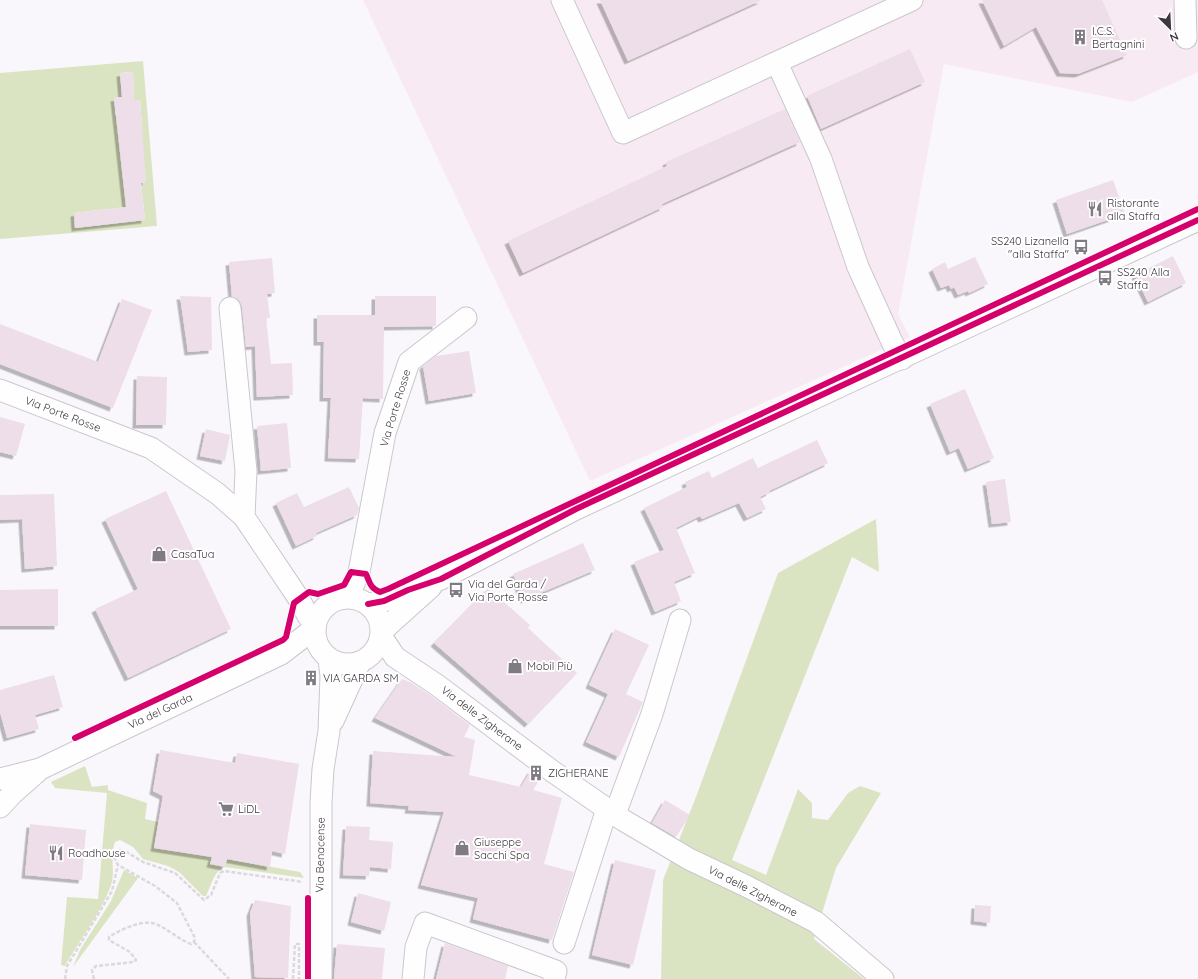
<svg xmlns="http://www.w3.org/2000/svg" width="1198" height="979" font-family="Quicksand,sans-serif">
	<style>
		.industrial { fill: #f8eaf2 }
		.green { fill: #dbe4c2; fill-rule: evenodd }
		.building { fill: #eddee9; filter: url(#shadow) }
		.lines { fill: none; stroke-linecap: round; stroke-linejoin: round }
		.minor-casing { stroke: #cbc7cd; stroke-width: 23 }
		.path { stroke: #dbd9db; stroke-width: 2.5; stroke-dasharray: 4 2; stroke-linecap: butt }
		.minor { stroke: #fefeff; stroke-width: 21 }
		.cycleway-casing { stroke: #fff; stroke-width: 8 }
		.cycleway { stroke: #d6006c; stroke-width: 6 }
		.labels { text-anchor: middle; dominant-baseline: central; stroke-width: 4; stroke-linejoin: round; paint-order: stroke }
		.poi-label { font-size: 11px; fill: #3e3740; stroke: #fff; text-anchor: start }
		.street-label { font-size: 11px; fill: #3e3740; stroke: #fff }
	</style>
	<defs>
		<filter id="shadow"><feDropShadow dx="-3.5" dy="3.5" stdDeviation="0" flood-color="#0004"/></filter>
	</defs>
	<rect width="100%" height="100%" fill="#faf7fc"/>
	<path class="industrial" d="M363,0h835v72l-66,30 -188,-38 -46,250 12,23 -320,144z"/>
	<g class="green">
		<path d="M143,61l14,165 -157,13v-166zM133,72l1,28h6l2,26 -12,-12 -15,1 -1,-17 8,-1 -2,-24zM144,165l2,17 -5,1 4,37 -70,8 -1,-15 52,-6z"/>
		<path d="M876,519l3,53 -27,-15 -120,303 34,15 32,-86 14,14v15l16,2 20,-27 12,-7 21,7 -45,75 -22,71 50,40h-203l2,-99 33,-83 82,-224z"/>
		<path d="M85,766l7,21 16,-2v5l39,13 -2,16 13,3 -4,26 58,9 -2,7 15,2 2,-7 73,13 4,6 -79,-11c-11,4 -13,16 -18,27l-1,2h-3l-24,-24 -11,-6 -25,-7 -10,-12 -13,-7 -5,2c-6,14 1,29 -4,43 -9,26 -32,56 -46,81l-4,-1 6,-68 31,2 9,-106 -52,-5 -4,-6z"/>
		<path d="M124,870l14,8 -65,89 7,-17 31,-49z"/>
	</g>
	<g class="building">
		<path d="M600,0h162l-134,61z"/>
		<path d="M982,0h120l25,55 -49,19 -18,-1 -24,-46 -32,19z"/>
		<path d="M910,49l15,33 -104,47 -14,-33z"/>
		<path d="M133,72l1,28h6l6,82 -5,1 4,37 -70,8 -1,-15 52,-6 -12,-109 8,-1 -2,-24z"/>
		<path d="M785,109l15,33 -138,62 1,3 -140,66 -15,-32 159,-75 -1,-4z"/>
		<path d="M1113,180l12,34 -58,20 -11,-34z"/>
		<path d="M1173,256l13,27 -38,19 -13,-27z"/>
		<path d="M975,257l13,27 -19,9 -1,-2 -10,4 -4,-8 -3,2 -2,-4 -8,3 -9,-19 13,-7 3,7z"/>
		<path d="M272,258l3,35 -8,1 3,24h-4l5,46 21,-1 1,32 -36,2 -2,-51 -9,1 -4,-40 -3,-6 -7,-4 -3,-35z"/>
		<path d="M180,296l31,1 1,53 -24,2z"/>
		<path d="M375,296h61v30l-52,1 -1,72 -20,-1 -4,61 -31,-1 3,-60h-8l1,-56h-7v-27h58z"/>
		<path d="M122,299l30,11 -39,98 -113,-44v-40l98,38z"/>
		<path d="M469,351l7,42 -47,8 -6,-35 13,-10z"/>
		<path d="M137,376l30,1 -1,48h-30z"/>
		<path d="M965,389l29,69 -26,11 -9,-21 -9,4 -20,-48z"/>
		<path d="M0,417l25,7 -9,32 -16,-4z"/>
		<path d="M287,423l4,45 -30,3 -4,-45z"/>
		<path d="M206,429l24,6 -5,26 -25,-5z"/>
		<path d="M817,440l11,23 -59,28 1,1 -10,5 6,12 -19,9 -8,-15 -37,16 -2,-3 -24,12 19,45 -21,9 7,19 -26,11 -21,-50 30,-12 -20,-42 43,-21 -2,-5 24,-11 3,7 41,-20 5,10z"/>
		<path d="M1005,479l6,43 -19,2 -6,-42z"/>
		<path d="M349,487l10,21 -2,7 -41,18 1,3 -21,10 -20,-43 21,-10 7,14z"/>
		<path d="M166,491l65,138 -103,49 -33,-69 43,-20 -33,-70z"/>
		<path d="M54,494l3,72 -32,3 -3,-50 -22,1v-25z"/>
		<path d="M583,543l12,27 -71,30 -11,-26z"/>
		<path d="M488,588l42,37 -2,3 49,45 -49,51 -94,-81z"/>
		<path d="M58,589v37h-58v-36z"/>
		<path d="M615,629l34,16 -23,49 17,8 -24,55 -33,-15 22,-48 -19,-9z"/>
		<path d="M54,675l9,32 -28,8 4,14 -32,9 -7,-26v-22z"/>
		<path d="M402,679l8,3 20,13 40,30 -6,12 11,3 -6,35 52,12 10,-17 10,7 -8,13 29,8 -18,66 30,8 -22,68 -79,-21 5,-21 -57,-13 23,-73 -36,-2 1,-4 -39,-3 3,-52 84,6 -82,-39z"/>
		<path d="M160,750l75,13 2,-10 62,11 -14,90 -13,-3 -2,16 -43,-8 -2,8 -15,-3 2,-7 -58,-9 9,-52 -10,-5z"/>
		<path d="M665,800l25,15 -14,22 -24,-14z"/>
		<path d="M30,824l56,6 -4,50 -57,-5z"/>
		<path d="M346,826l24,1 -1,13 24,2 -2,27 -21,-2 -1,9 -26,-1z"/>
		<path d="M615,860l41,10 -23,95 -41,-10z"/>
		<path d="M358,893l33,9 -7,29 -33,-9z"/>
		<path d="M255,900l36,6 -3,72 -33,-1 -5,-64z"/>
		<path d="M975,905l16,1 -1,17 -16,-2z"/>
		<path d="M445,943l63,23 -3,13h-69z"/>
		<path d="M337,944l48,4 -3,31h-48z"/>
	</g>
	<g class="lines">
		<defs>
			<g id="minor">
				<path d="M562,0l61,133 289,-133"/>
				<path d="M1185,0l1,38"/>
				<path d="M777,63l44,96 37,108 35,77 9,15"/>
				<path d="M230,308l16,163 -2,46"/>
				<path d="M0,390l151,58 67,46 26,23 55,82 9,17 7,8"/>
				<circle cx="348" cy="631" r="33"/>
				<path d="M344,598l8,-10 7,-16 26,-139 24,-71 57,-44"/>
				<path d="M368,604l16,-3 24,-11 33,-11 135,-70 622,-289"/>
				<path d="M382,631l49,-44"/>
				<path d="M381,636l14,21 42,28 115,86 71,49 66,39 57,27 70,36 67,57"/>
				<path d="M333,721l27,-59"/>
				<path d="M0,779l40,-10 241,-115 34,-26"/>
				<path d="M0,807l13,-14 25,-22"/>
				<path d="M615,814l37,-100 28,-94"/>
				<path d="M564,943l43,-134"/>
				<path d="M321,979v-176l2,-34 6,-38 2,-55 -2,-17"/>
				<path d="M413,979l3,-32 9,-24 131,48 -2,8"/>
			</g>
		</defs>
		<use href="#minor" class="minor-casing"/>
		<g class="path">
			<path d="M194,942l35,37"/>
			<path d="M65,979l2,-13 45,-75 6,-26"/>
			<path d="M94,979l-2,-9 4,-4 38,-4 2,-2 -6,-8 -21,-12v-3c11,-7 33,-18 47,-13 12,5 22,15 35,20l3,-2 1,-4 -18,-35 -22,-17 -37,-21 -3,-6 5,-9 5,1 18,11 32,11 29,27 7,-5 9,-22 4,-2 79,11"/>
			<path d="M293,979l2,-35h4v35"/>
		</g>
		<use href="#minor" class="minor"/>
		<defs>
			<g id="cycleway">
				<path d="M368,604l16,-3 24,-11 33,-11 135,-70 622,-289"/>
				<path d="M75,738l208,-98 3,-3 8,-34 15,-11 9,2 26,-9 7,-13 15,2c4,9 4,14 14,18l8,-3 810,-380"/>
				<path d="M308,979v-81"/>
			</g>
		</defs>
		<use href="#cycleway" class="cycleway-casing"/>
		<use href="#cycleway" class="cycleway"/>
	</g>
	<defs>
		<symbol id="building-bare" viewBox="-9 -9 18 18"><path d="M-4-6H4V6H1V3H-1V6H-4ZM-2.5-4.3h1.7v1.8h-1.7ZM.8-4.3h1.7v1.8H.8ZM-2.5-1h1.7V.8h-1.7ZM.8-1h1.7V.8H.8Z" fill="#807a82" stroke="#fff" stroke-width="2.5" paint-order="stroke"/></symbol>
		<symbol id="restaurant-bare" viewBox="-9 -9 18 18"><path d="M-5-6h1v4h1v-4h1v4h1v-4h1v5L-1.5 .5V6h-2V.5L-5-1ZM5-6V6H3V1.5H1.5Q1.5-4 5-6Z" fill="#807a82" stroke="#fff" stroke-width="2.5" paint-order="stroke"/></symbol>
		<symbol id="bus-bare" viewBox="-9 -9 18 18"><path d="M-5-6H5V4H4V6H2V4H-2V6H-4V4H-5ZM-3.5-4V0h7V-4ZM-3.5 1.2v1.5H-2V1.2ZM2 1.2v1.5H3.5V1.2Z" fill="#807a82" stroke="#fff" stroke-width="2.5" paint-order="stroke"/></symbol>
		<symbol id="shop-bare" viewBox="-9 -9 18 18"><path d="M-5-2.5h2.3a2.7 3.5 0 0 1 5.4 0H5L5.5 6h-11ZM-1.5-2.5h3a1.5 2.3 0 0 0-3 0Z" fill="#807a82" stroke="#fff" stroke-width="2.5" paint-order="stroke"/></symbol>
		<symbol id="supermarket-bare" viewBox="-9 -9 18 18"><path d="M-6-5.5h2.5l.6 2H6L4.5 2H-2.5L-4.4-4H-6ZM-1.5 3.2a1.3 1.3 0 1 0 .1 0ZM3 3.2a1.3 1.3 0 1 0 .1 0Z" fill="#807a82" stroke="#fff" stroke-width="2.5" paint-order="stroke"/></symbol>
	</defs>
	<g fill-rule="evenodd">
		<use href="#building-bare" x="1069" y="26" width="22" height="22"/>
		<use href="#restaurant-bare" x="1084" y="198" width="22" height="22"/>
		<use href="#bus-bare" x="1070" y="236" width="22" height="22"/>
		<use href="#bus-bare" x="1094" y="267" width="22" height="22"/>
		<use href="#shop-bare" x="148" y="543" width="22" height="22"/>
		<use href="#bus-bare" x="445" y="579" width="22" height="22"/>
		<use href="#shop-bare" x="504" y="655" width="22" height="22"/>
		<use href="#building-bare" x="300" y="667" width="22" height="22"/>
		<use href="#building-bare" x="525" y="762" width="22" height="22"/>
		<use href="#supermarket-bare" x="215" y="798" width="22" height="22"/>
		<use href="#shop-bare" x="451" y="837" width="22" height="22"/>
		<use href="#restaurant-bare" x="45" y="842" width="22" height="22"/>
	</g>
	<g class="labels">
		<g class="poi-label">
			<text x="1092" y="31">I.C.S.<tspan x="1092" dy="13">Bertagnini</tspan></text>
			<text x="1107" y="203">Ristorante<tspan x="1107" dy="13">alla Staffa</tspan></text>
			<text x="1069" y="241" text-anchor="end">SS240 Lizanella<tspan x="1069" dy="13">"alla Staffa"</tspan></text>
			<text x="1117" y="272">SS240 Alla<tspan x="1117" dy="13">Staffa</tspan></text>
			<text x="171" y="554">CasaTua</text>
			<text x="468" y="584">Via del Garda /<tspan x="468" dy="13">Via Porte Rosse</tspan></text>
			<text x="527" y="666">Mobil Più</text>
			<text x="323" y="678">VIA GARDA SM</text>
			<text x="548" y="773">ZIGHERANE</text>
			<text x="238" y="809">LiDL</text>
			<text x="474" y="842">Giuseppe<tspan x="474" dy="13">Sacchi Spa</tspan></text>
			<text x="68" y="853">Roadhouse</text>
		</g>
		<g class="street-label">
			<text transform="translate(395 408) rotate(-73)">Via Porte Rosse</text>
			<text transform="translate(63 414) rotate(21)">Via Porte Rosse</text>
			<text transform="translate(160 711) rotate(-25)">Via del Garda</text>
			<text transform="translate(482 718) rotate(37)">Via delle Zigherane</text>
			<text transform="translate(320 855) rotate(-89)">Via Benacense</text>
			<text transform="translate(753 891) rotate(27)">Via delle Zigherane</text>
		</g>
	</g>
	<g transform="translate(1170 28) rotate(156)" stroke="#ffffff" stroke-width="3" paint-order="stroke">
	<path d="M0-3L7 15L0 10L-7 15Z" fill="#3e3740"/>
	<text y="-6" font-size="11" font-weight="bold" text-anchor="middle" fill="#3e3740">N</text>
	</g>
</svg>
